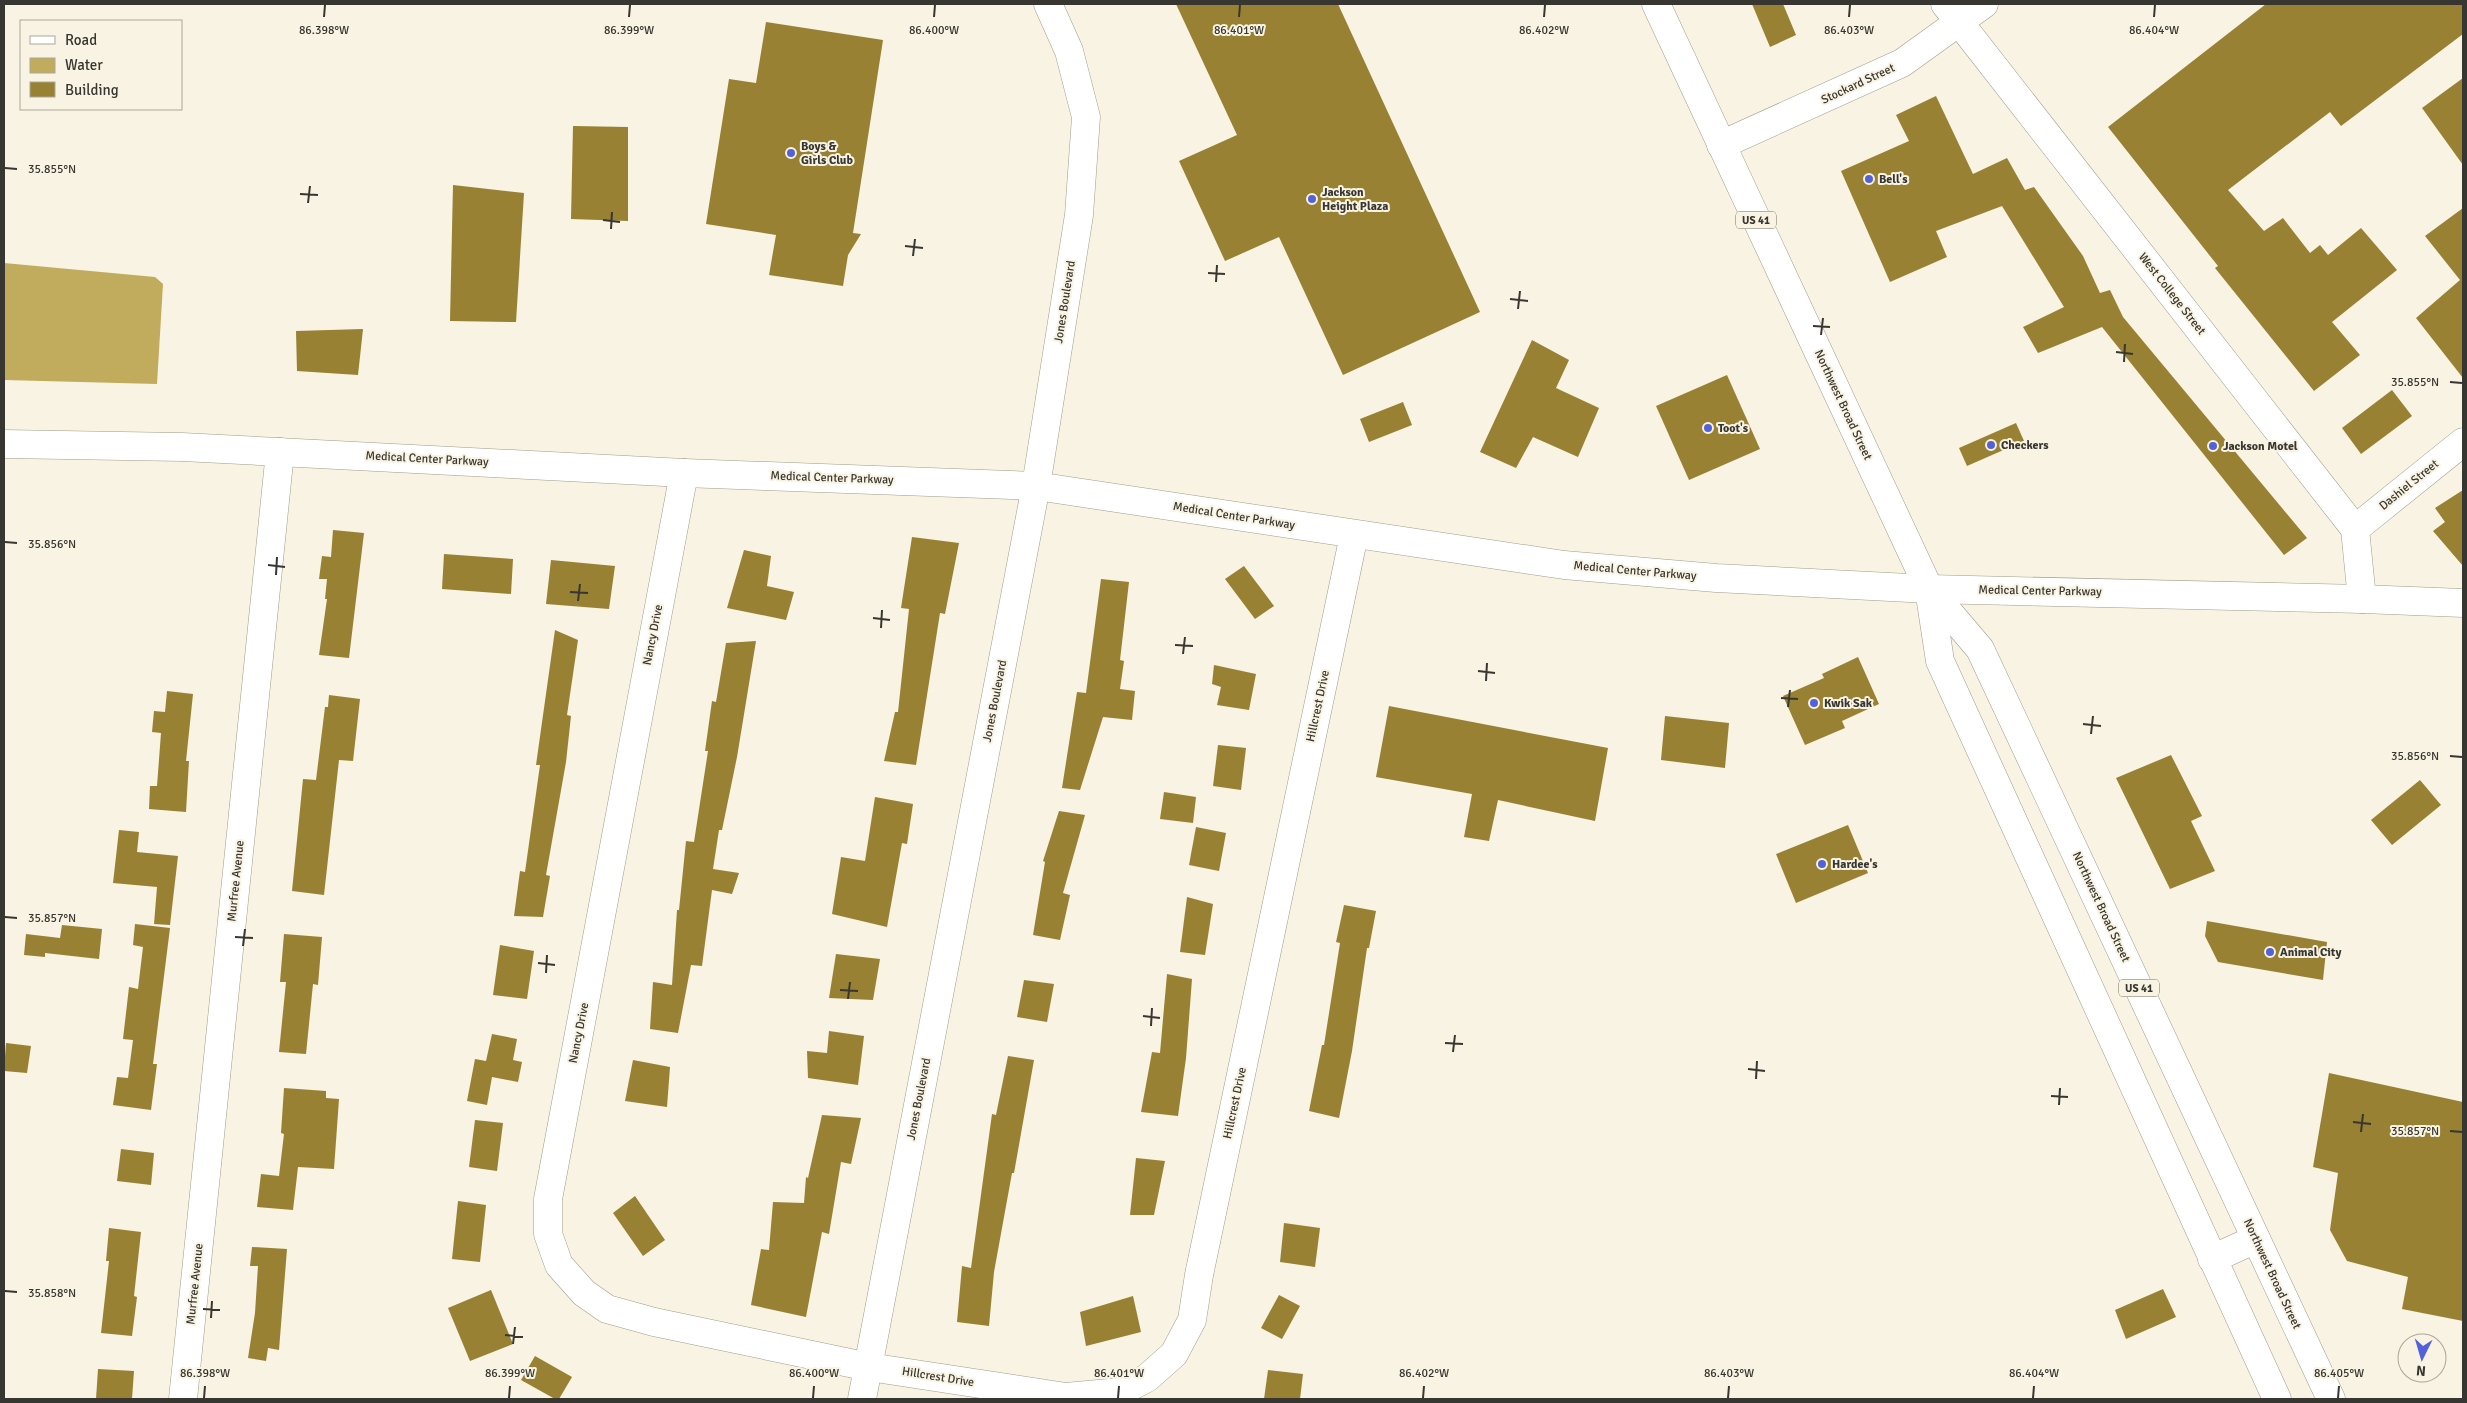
<svg xmlns="http://www.w3.org/2000/svg" width="2467" height="1403" font-family="Signika,sans-serif">
	<style>
		.water { fill: #c1ab5d }
		.building { fill: #988132 }
		.lines { fill: none; stroke-linecap: round; stroke-linejoin: round }
		.minor-casing { stroke: #a09c8b; stroke-width: 29 }
		.major-casing { stroke: #a09c8b; stroke-width: 29 }
		.minor { stroke: #fff; stroke-width: 28 }
		.major { stroke: #fff; stroke-width: 28 }
		.ticks { fill: none; stroke: #383630; stroke-width: 2 }
		.poi-dot { fill: #5362d8; stroke: #f8f3e2; stroke-width: 2 }
		.labels { text-anchor: middle; dominant-baseline: central; stroke-width: 4; stroke-linejoin: round; paint-order: stroke }
		.shield { fill: #f8f3e2; stroke: #726f65; stroke-width: 1 }
		.shield-label { font-size: 11px; font-weight: bold; fill: #383630 }
		.street-label { font-size: 12px; fill: #383630; stroke: #f8f3e2 }
		.poi-label { font-size: 12px; font-weight: bold; fill: #383630; stroke: #f8f3e2; text-anchor: start }
		.ticks-label { font-size: 12px; text-anchor: middle; fill: #383630; stroke: #f8f3e2; stroke-width: 4; stroke-linejoin: round; paint-order: stroke }
	</style>
	<rect width="100%" height="100%" fill="#f8f3e2"/>
	<path class="water" d="M4,263l151,14 8,7 -6,100 -153,-4z"/>
	<g class="building">
		<path d="M1176,4h162l142,308 -137,63 -64,-138 -54,24 -46,-100 58,-26z"/>
		<path d="M1752,4h31l13,31 -26,12z"/>
		<path d="M2266,4h197v30l-122,92 -11,-14 -102,78 36,41 19,-13 27,35 10,-8 8,10 33,-27 36,42 -65,52 28,33 -46,36 -99,-123 3,-2 -110,-139z"/>
		<path d="M766,22l117,18 -30,193 8,1 -13,21 -5,31 -74,-11 7,-40 -70,-11 23,-145 27,4z"/>
		<path d="M2463,78v87l-41,-57z"/>
		<path d="M1936,96l37,78 34,-16 18,32 9,-3 49,69 17,37 10,-3 13,27 184,221 -23,17 -182,-228 -64,26 -15,-26 41,-20 -62,-101 -66,25 11,26 -57,25 -49,-111 68,-30 -13,-26z"/>
		<path d="M573,126l55,1v94l-57,-2z"/>
		<path d="M453,185l71,8 -8,129 -66,-1z"/>
		<path d="M2463,208v170l-47,-60 44,-38 -35,-44z"/>
		<path d="M363,329l-5,46 -61,-4 -1,-40z"/>
		<path d="M1532,340l37,20 -13,28 43,20 -21,49 -45,-20 -17,31 -36,-16z"/>
		<path d="M1727,375l33,74 -71,31 -33,-74z"/>
		<path d="M2392,390l20,26 -51,38 -19,-26z"/>
		<path d="M1403,402l9,23 -43,17 -9,-23z"/>
		<path d="M2016,423l8,18 -57,25 -8,-18z"/>
		<path d="M2463,490v76l-30,-35 12,-9 -10,-14z"/>
		<path d="M333,530l31,3 -15,125 -30,-3 8,-56h-2l2,-20h-8l3,-23 9,1z"/>
		<path d="M912,537l47,6 -14,71 -5,-1 -24,152 -32,-4 11,-49h3l11,-103 -8,-1z"/>
		<path d="M744,550l27,6 -4,30 27,6 -8,28 -59,-12z"/>
		<path d="M444,554l69,5 -2,35 -69,-5z"/>
		<path d="M551,560l64,6 -6,43 -63,-5z"/>
		<path d="M1244,566l30,40 -19,13 -30,-40z"/>
		<path d="M1101,579l28,3 -9,78 4,1 -4,28 15,2 -3,29 -29,-3 -23,73 -18,-2 15,-96 9,1z"/>
		<path d="M555,630l23,10 -11,75 4,1 -5,46 -20,113 4,1 -7,41 -29,-1 6,-45 5,1 15,-107h-4z"/>
		<path d="M756,641l-19,116 -15,73h-3l-6,39 26,4 -7,21 -20,-4 -10,76 -11,-1 -13,68 -28,-4 3,-47 19,3 5,-75h2l7,-69 8,1 14,-91h-3l7,-50 4,1 10,-59z"/>
		<path d="M1858,657l21,47 -37,17 3,7 -40,17 -22,-49 41,-18 -2,-4z"/>
		<path d="M1214,665l42,9 -7,36 -32,-5 4,-18 -9,-3z"/>
		<path d="M167,691l26,3 -7,67h3l-3,51 -37,-3 1,-23h7l4,-53 -9,-1 2,-21 11,1z"/>
		<path d="M329,695l31,4 -7,62 -14,-1 -15,135 -32,-4 11,-112 13,1 9,-73h3z"/>
		<path d="M1389,706l219,42 -13,73 -97,-21 -9,41 -25,-4 8,-43 -96,-17z"/>
		<path d="M1665,716l64,7 -4,45 -64,-8z"/>
		<path d="M1218,745l28,3 -5,42 -28,-4z"/>
		<path d="M2171,755l31,61 -11,5 24,50 -45,18 -54,-111z"/>
		<path d="M2420,780l21,25 -49,40 -21,-25z"/>
		<path d="M1164,792l32,5 -3,26 -33,-4z"/>
		<path d="M875,797l38,7 -6,40 -5,-1 -15,84 -55,-13 9,-57 24,4z"/>
		<path d="M1059,811l26,4 -22,78 7,2 -10,45 -27,-5 12,-73 -2,-1z"/>
		<path d="M1848,825l20,48 -72,30 -20,-49z"/>
		<path d="M1196,827l30,6 -7,38 -30,-6z"/>
		<path d="M119,830l20,2 -2,20 41,4 -8,69 -16,-1 3,-37 -44,-4z"/>
		<path d="M1187,897l26,7 -8,51 -25,-3z"/>
		<path d="M1344,905l32,6 -7,37h-2l-15,103 -13,67 -30,-7 13,-66h2l16,-102 -4,-1z"/>
		<path d="M2207,921l120,21 -4,38 -105,-18 -13,-26z"/>
		<path d="M135,924l35,4 -17,136h4l-6,46 -38,-5 4,-28 11,1 5,-38 -10,-1 6,-52 9,2 5,-42 -10,-2z"/>
		<path d="M62,925l40,4 -3,30 -54,-6v4l-21,-2 2,-21 34,4z"/>
		<path d="M284,934l38,3 -4,48 -5,-1 -7,70 -27,-2 7,-70h-6z"/>
		<path d="M500,945l34,6 -7,48 -34,-4z"/>
		<path d="M836,954l44,5 -7,41 -44,-2z"/>
		<path d="M1167,974l25,5 -6,79 -8,58 -37,-4 11,-60 8,1z"/>
		<path d="M1024,980l30,4 -7,38 -30,-5z"/>
		<path d="M829,1031l35,5 -6,49 -50,-7 -1,-27 20,2z"/>
		<path d="M492,1034l25,5 -4,21 9,2 -4,20 -26,-5 -5,28 -20,-4 8,-42 11,2z"/>
		<path d="M6,1043l25,3 -4,27 -23,-2z"/>
		<path d="M1008,1056l26,4 -20,113h-2l-18,99 -5,54 -32,-4 5,-56 9,2 21,-154 4,1z"/>
		<path d="M633,1060l37,7 -3,40 -42,-6z"/>
		<path d="M2329,1073l134,29v219l-61,-12 6,-32 -61,-16 -17,-31 8,-57 -25,-6z"/>
		<path d="M284,1088l42,3v7l13,1 -5,70 -36,-2 -5,43 -36,-3 4,-33 18,2 5,-42 -3,-1z"/>
		<path d="M822,1115l39,3 -10,46 -10,-2 -12,72 -7,-2 -16,85 -55,-12 10,-56 8,1 4,-48 31,1 2,-26 2,1z"/>
		<path d="M475,1120l28,3 -6,48 -28,-4z"/>
		<path d="M121,1149l33,4 -3,32 -34,-4z"/>
		<path d="M1136,1158l29,3 -11,54h-24z"/>
		<path d="M635,1196l30,44 -22,16 -30,-43z"/>
		<path d="M458,1201l28,4 -6,57 -28,-3z"/>
		<path d="M1284,1223l36,5 -5,39 -35,-5z"/>
		<path d="M109,1228l32,4 -7,64 3,1 -5,39 -31,-3 8,-72h-3z"/>
		<path d="M252,1247l35,2 -8,101 -11,-2 -2,13 -18,-3 7,-45 3,-47h-8z"/>
		<path d="M2163,1289l13,28 -50,22 -11,-29z"/>
		<path d="M491,1290l22,54 -43,17 -22,-53z"/>
		<path d="M1279,1295l21,11 -18,33 -21,-11z"/>
		<path d="M1133,1296l8,36 -55,14 -6,-34z"/>
		<path d="M535,1356l37,21 -13,22h-4l-34,-19z"/>
		<path d="M98,1369l36,2 -2,28h-36z"/>
		<path d="M1268,1370l35,4 -3,25h-36z"/>
	</g>
	<g class="lines">
		<defs>
			<g id="minor">
				<path d="M1945,4l410,525 7,70"/>
				<path d="M1721,145l181,-82 82,-59"/>
				<path d="M684,473l-136,726v35l11,31 25,28 23,16 47,13 215,45 197,30 54,-5 27,-14 27,-24 18,-34 7,-45 155,-740"/>
				<path d="M2355,529l108,-87"/>
				<path d="M183,1399l97,-947"/>
				<path d="M862,1399l174,-913 43,-271 7,-98 -17,-66 -21,-47"/>
			</g>
			<g id="major">
				<path d="M1656,4l273,585 51,60 351,750"/>
				<path d="M4,444l178,3 502,26 352,13 528,79 152,13 213,11 433,10 101,4"/>
				<path d="M1929,589l11,72 337,738"/>
				<path d="M2212,1259l44,-20"/>
			</g>
		</defs>
		<use href="#minor" class="minor-casing"/>
		<use href="#major" class="major-casing"/>
		<use href="#minor" class="minor"/>
		<use href="#major" class="major"/>
	</g>
	<path class="ticks" d="M324,17l1,-12M629,17l1,-12M934,17l1,-12M1239,17l1,-12M1544,17l1,-12M1849,17l1,-12M2154,17l1,-12M5,168l12,1M300,194l18,1M308,203l2,-17M603,220l17,2M611,229l1,-17M905,246l18,2M913,256l2,-17M1208,273l17,1M1216,282l1,-17M1510,299l18,2M1518,309l2,-18M1813,326l17,1M1821,335l2,-17M2116,352l17,2M2124,362l1,-18M2450,382l12,1M5,542l12,1M268,565l17,2M276,575l1,-18M570,592l18,1M578,601l2,-17M873,618l17,2M881,628l1,-18M1175,645l18,1M1183,654l2,-17M1478,671l17,2M1486,681l1,-18M1781,698l17,1M1788,707l2,-17M2083,724l18,2M2091,734l2,-18M2450,756l12,1M5,917l12,1M235,937l18,1M243,946l2,-17M538,963l17,2M546,973l1,-18M840,990l18,1M848,999l2,-17M1143,1016l17,2M1151,1026l1,-18M1445,1043l18,1M1453,1052l2,-17M1748,1069l17,2M1756,1079l1,-18M2051,1096l17,1M2059,1105l1,-17M2353,1122l18,2M2450,1131l12,1M2361,1132l2,-18M5,1291l12,1M203,1309l17,1M211,1318l1,-17M505,1335l18,2M513,1344l2,-17M204,1398l1,-12M509,1398l1,-12M813,1398l1,-12M1118,1398l1,-12M1423,1398l1,-12M1728,1398l1,-12M2033,1398l1,-12M2338,1398l1,-12"/>
	<g class="poi-dot">
		<circle cx="791" cy="153" r="5"/>
		<circle cx="1869" cy="179" r="5"/>
		<circle cx="1312" cy="199" r="5"/>
		<circle cx="1708" cy="428" r="5"/>
		<circle cx="1991" cy="445" r="5"/>
		<circle cx="2213" cy="446" r="5"/>
		<circle cx="1814" cy="703" r="5"/>
		<circle cx="1822" cy="864" r="5"/>
		<circle cx="2270" cy="952" r="5"/>
	</g>
	<g class="labels">
		<g class="shield">
			<rect x="1736" y="211.5" width="40" height="17" rx="4"/>
			<rect x="2119" y="979.5" width="40" height="17" rx="4"/>
		</g>
		<g class="shield-label">
			<text x="1756" y="220">US 41</text>
			<text x="2139" y="988">US 41</text>
		</g>
		<g class="street-label">
			<text transform="translate(1858 84) rotate(-25)">Stockard Street</text>
			<text transform="translate(2172 294) rotate(52)">West College Street</text>
			<text transform="translate(1065 302) rotate(-81)">Jones Boulevard</text>
			<text transform="translate(1843 405) rotate(65)">Northwest Broad Street</text>
			<text transform="translate(427 459) rotate(3)">Medical Center Parkway</text>
			<text transform="translate(832 478) rotate(2)">Medical Center Parkway</text>
			<text transform="translate(2409 485) rotate(-39)">Dashiel Street</text>
			<text transform="translate(1234 516) rotate(9)">Medical Center Parkway</text>
			<text transform="translate(1635 571) rotate(5)">Medical Center Parkway</text>
			<text transform="translate(2040 591) rotate(1)">Medical Center Parkway</text>
			<text transform="translate(653 635) rotate(-79)">Nancy Drive</text>
			<text transform="translate(995 701) rotate(-79)">Jones Boulevard</text>
			<text transform="translate(1318 706) rotate(-78)">Hillcrest Drive</text>
			<text transform="translate(236 881) rotate(-84)">Murfree Avenue</text>
			<text transform="translate(2101 907) rotate(65)">Northwest Broad Street</text>
			<text transform="translate(579 1033) rotate(-79)">Nancy Drive</text>
			<text transform="translate(919 1099) rotate(-79)">Jones Boulevard</text>
			<text transform="translate(1235 1103) rotate(-78)">Hillcrest Drive</text>
			<text transform="translate(2272 1274) rotate(65)">Northwest Broad Street</text>
			<text transform="translate(195 1284) rotate(-84)">Murfree Avenue</text>
			<text transform="translate(938 1377) rotate(9)">Hillcrest Drive</text>
		</g>
		<g class="poi-label">
			<text x="801" y="146">Boys &amp;<tspan x="801" dy="14">Girls Club</tspan></text>
			<text x="1879" y="179">Bell's</text>
			<text x="1322" y="192">Jackson<tspan x="1322" dy="14">Height Plaza</tspan></text>
			<text x="1718" y="428">Toot's</text>
			<text x="2001" y="445">Checkers</text>
			<text x="2223" y="446">Jackson Motel</text>
			<text x="1824" y="703">Kwik Sak</text>
			<text x="1832" y="864">Hardee's</text>
			<text x="2280" y="952">Animal City</text>
		</g>
	</g>
	<g class="ticks-label">
		<text x="324" y="34">86.398°W</text>
		<text x="629" y="34">86.399°W</text>
		<text x="934" y="34">86.400°W</text>
		<text x="1239" y="34">86.401°W</text>
		<text x="1544" y="34">86.402°W</text>
		<text x="1849" y="34">86.403°W</text>
		<text x="2154" y="34">86.404°W</text>
		<text x="52" y="173">35.855°N</text>
		<text x="2415" y="386">35.855°N</text>
		<text x="52" y="548">35.856°N</text>
		<text x="2415" y="760">35.856°N</text>
		<text x="52" y="922">35.857°N</text>
		<text x="2415" y="1135">35.857°N</text>
		<text x="52" y="1297">35.858°N</text>
		<text x="205" y="1377">86.398°W</text>
		<text x="510" y="1377">86.399°W</text>
		<text x="814" y="1377">86.400°W</text>
		<text x="1119" y="1377">86.401°W</text>
		<text x="1424" y="1377">86.402°W</text>
		<text x="1729" y="1377">86.403°W</text>
		<text x="2034" y="1377">86.404°W</text>
		<text x="2339" y="1377">86.405°W</text>
	</g>
	<rect width="2467" height="1403" fill="none" stroke="#383630" stroke-width="10"/>
	<rect x="20" y="20" width="162" height="90" fill="#f8f3e2" stroke="#aba79b"/>
	<rect x="30" y="36" width="25" height="8" fill="#ffffff" stroke="#aba79b"/>
	<text x="65" y="45" font-size="15" fill="#383630">Road</text>
	<rect x="30" y="58" width="25" height="15" fill="#c1ab5d" stroke="#aba79b"/>
	<text x="65" y="70" font-size="15" fill="#383630">Water</text>
	<rect x="30" y="82" width="25" height="15" fill="#988132" stroke="#aba79b"/>
	<text x="65" y="95" font-size="15" fill="#383630">Building</text>
	<g transform="translate(2422 1358) rotate(185)"><circle r="24" fill="#f8f3e2" stroke="#aba79b"/>
	<path d="M0-4L9 19L0 12L-9 19Z" fill="#5362d8"/>
	<text y="-8" font-size="14" font-weight="bold" text-anchor="middle" fill="#383630">N</text>
	</g>
</svg>
